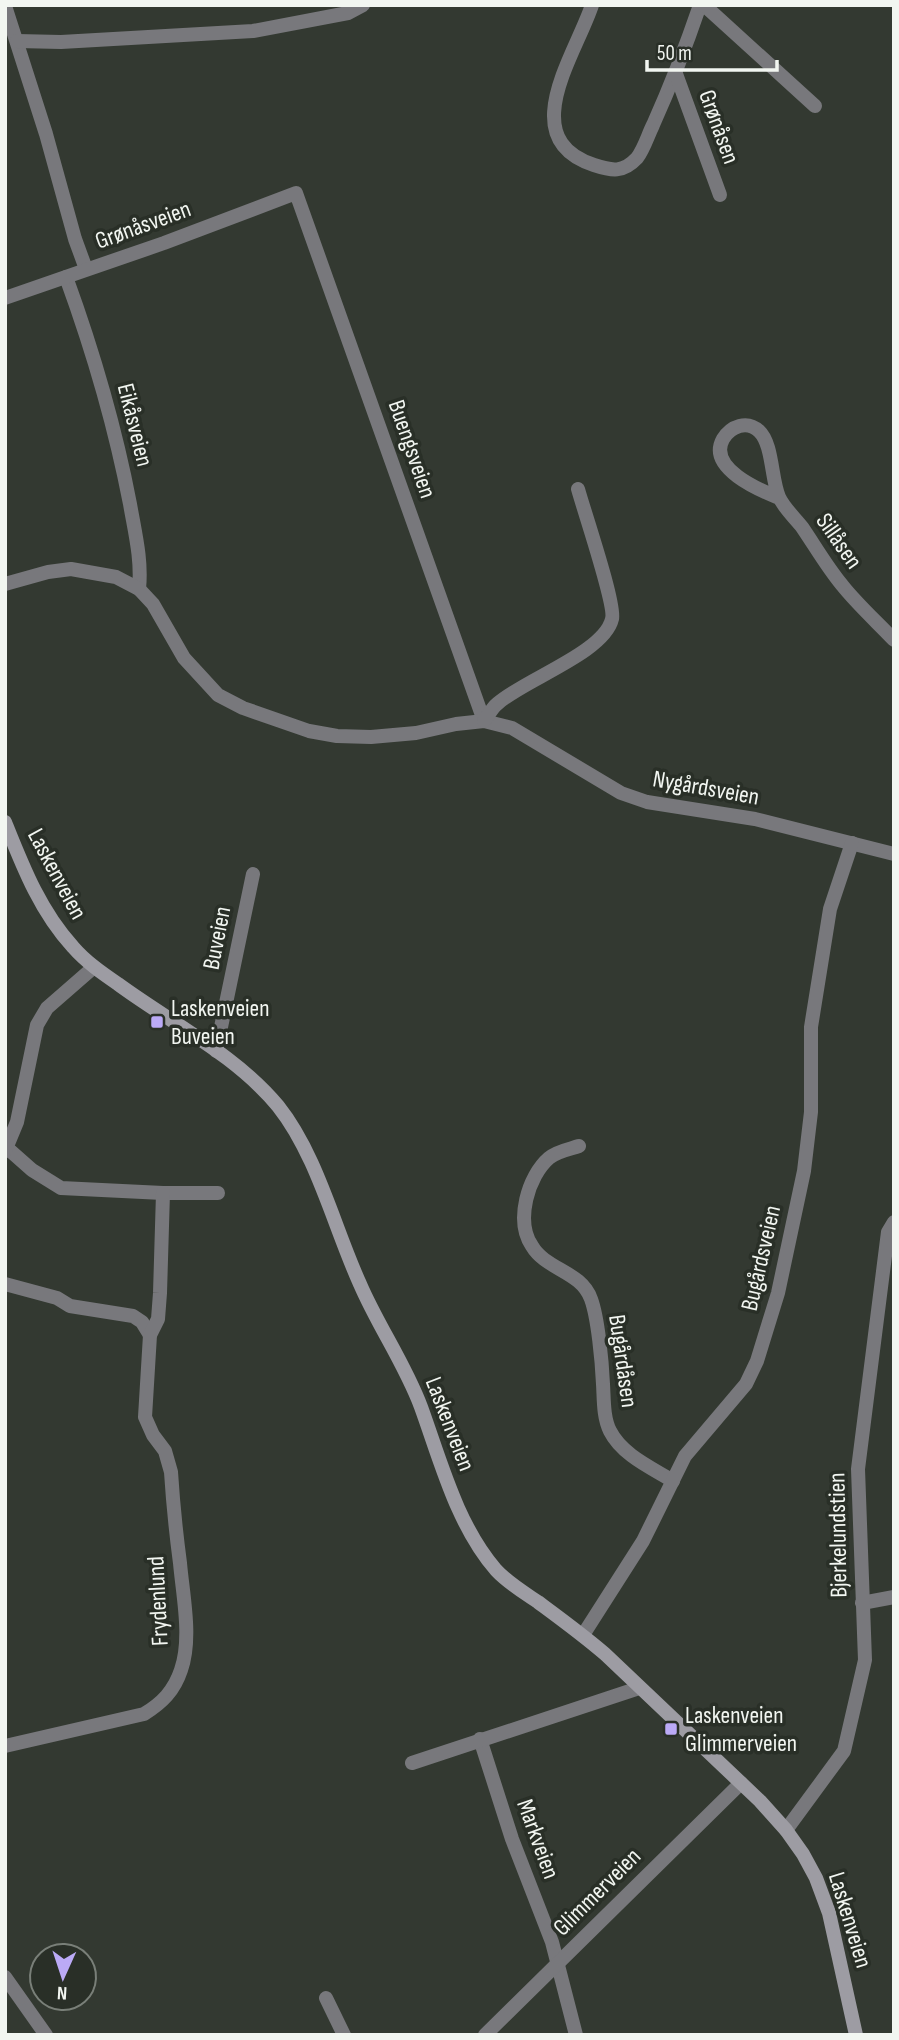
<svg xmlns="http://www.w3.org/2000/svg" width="899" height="2040" font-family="'Sofia Sans Condensed',sans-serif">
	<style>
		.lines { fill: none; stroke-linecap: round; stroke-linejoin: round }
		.street { stroke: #78787c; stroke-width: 14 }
		.secondary { stroke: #9d9ca3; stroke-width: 14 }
		.poi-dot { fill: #bbaaf6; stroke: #292f27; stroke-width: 2.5 }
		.labels { text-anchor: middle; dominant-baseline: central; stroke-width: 7; stroke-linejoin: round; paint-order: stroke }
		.street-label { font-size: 24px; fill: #f2f6f1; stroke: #292f27 }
		.poi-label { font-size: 24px; fill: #f2f6f1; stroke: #292f27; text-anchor: start }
	</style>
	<rect width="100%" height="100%" fill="#333931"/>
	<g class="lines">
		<g class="street">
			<path d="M592,5c-16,49 -78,134 2,160 18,6 29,8 43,-7 7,-9 11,-23 16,-33 18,-40 33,-79 47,-120"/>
			<path d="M704,5l111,101"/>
			<path d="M5,6l41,128 29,105 11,30"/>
			<path d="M17,41l44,1 192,-11 95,-18 15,-8"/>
			<path d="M676,74l44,121"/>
			<path d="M66,277c27,74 49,149 64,227 5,29 12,56 9,85"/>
			<path d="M5,298l159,-55 132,-50 188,528"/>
			<path d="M779,498c-20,-8 -72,-30 -56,-59 8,-13 24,-19 36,-8 14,13 12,48 20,66 5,11 16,21 23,30 13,19 25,40 40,58 15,19 35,37 52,55"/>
			<path d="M5,584l43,-12 23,-3 45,8 23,12 14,15 31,54 34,37 25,13 66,23 28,5 34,1 45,-4 40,-9 28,-3 28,7 109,65 26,9 108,17 139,35"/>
			<path d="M484,721c4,-5 8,-13 13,-17 26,-24 107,-51 115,-85 4,-14 -28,-108 -34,-130"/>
			<path d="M216,1051l37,-177"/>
			<path d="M579,1146c-9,3 -22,5 -30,12 -21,18 -34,63 -17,88 14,24 49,25 59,53 7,19 11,63 12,85 1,15 0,33 7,47 12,24 42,37 63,50"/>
			<path d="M6,1147l26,23 29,18 102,5h55"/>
			<path d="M5,1151l12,-29 20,-97 10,-17 47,-41"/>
			<path d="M5,1284l52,14 13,8 63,10 9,6 8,13"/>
			<path d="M862,1603l32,-6"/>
			<path d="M583,1635l60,-94 42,-85 61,-72 11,-23 21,-68 26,-122 7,-59v-85l19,-118 22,-66"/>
			<path d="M480,1739l32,100 40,103 24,93"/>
			<path d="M5,1746l139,-32c18,-11 30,-23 37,-44 11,-32 2,-73 -1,-107 -4,-30 -7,-60 -9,-91l-6,-21 -12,-16 -8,-18 5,-82 8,-16 2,-26 3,-100"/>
			<path d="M412,1763l227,-75"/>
			<path d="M786,1830l58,-79 21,-91 -7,-191 30,-237 6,-10"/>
			<path d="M5,1977l41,58"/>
			<path d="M326,1998l18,37"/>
			<path d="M485,2035l256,-252"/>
		</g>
		<path class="secondary" d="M5,822c18,45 35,89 68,125 13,15 29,26 45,37 53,39 118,71 160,122 39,49 56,121 82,178 18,42 45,80 61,123 20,55 36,118 75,163 12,13 27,22 42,32 23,17 45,33 67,52l155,147 26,29 17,24 13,24 13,35 27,122"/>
	</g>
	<g class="poi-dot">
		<rect x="150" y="1015" width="14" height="14" rx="3.5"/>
		<rect x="664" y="1722" width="14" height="14" rx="3.5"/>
	</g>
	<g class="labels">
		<g class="street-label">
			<text transform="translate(719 127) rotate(70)">Grønåsen</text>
			<text transform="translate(143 225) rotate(-20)">Grønåsveien</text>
			<text transform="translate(135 425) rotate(76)">Eikåsveien</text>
			<text transform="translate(412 449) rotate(71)">Buengsveien</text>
			<text transform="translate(839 541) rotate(55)">Sillåsen</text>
			<text transform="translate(706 788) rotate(10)">Nygårdsveien</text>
			<text transform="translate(57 874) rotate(62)">Laskenveien</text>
			<text transform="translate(217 938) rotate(-79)">Buveien</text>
			<text transform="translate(761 1258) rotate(-77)">Bugårdsveien</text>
			<text transform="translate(623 1361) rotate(82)">Bugårdåsen</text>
			<text transform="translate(450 1424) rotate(69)">Laskenveien</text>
			<text transform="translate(838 1535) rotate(-91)">Bjerkelundstien</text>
			<text transform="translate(158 1601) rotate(-93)">Frydenlund</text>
			<text transform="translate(538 1839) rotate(70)">Markveien</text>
			<text transform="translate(597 1892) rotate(-45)">Glimmerveien</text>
			<text transform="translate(850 1920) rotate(73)">Laskenveien</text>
		</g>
		<g class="poi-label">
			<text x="171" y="1008">Laskenveien<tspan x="171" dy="28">Buveien</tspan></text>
			<text x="685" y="1715">Laskenveien<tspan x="685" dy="28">Glimmerveien</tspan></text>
		</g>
	</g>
	<rect width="899" height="2040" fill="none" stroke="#f2f6f1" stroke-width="14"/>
	<g transform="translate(63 1977) rotate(183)"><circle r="33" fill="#292f27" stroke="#797f78" stroke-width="2"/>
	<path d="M0-5L12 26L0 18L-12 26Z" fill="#bbaaf6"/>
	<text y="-10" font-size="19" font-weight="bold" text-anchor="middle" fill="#f2f6f1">N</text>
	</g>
	<path d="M647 60v10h130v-10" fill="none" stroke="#f2f6f1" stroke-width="3.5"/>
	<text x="657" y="60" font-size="21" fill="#f2f6f1" stroke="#292f27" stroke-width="5" paint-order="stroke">50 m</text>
</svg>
